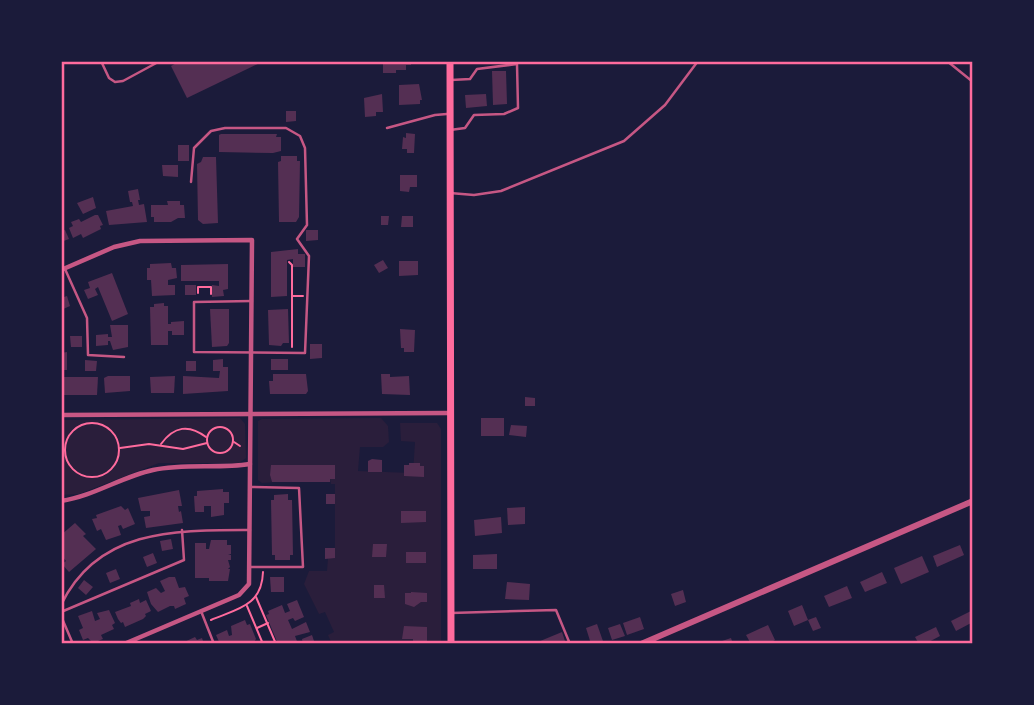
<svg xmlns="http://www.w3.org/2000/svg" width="1034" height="705" font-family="'Times New Roman',serif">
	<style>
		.green { fill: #2a1e3b }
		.building { fill: #542f53 }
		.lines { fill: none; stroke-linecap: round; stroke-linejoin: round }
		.path { stroke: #ff6b9d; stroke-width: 2 }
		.service { stroke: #c65784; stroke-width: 2.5 }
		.minor { stroke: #c65784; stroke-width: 4.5 }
		.tertiary { stroke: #c65784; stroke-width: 6 }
		.secondary { stroke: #ff6b9d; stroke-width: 7 }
		.neatline { fill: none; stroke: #ff6b9d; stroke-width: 2.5 }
	</style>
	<rect width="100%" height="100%" fill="#1b1b3a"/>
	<g class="green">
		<path d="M240,418l5,6 1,34 -7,5h-80l-80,31 -18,1v-75z"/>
		<path d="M381,418l7,8 1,16 -6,5h-23l-2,24 55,2 2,-31 -14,-1 -1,-18h37l4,6v215h-109l-4,-9 6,-3 -9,-20 -6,2 -15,-30 5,-13h18l1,-13h7v-74h-4l-1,-5h5v-14h-63l-2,10 2,7h4l-14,1 -4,-3v-59l4,-2z"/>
	</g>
	<g class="building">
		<path d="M180,61h84l-77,37 -16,-32z"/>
		<path d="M383,61h28v4h-5v5h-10v3h-13z"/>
		<path d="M492,71h14l1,33 -14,1z"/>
		<path d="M419,84l3,16h-2v4l-21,1v-20z"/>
		<path d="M382,94l1,18h-7v4l-11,1 -1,-19z"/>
		<path d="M486,94l1,12 -21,2 -1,-13z"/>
		<path d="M286,111h10v10l-10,1z"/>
		<path d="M406,133l9,1 -1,19h-7v-4h-5l1,-12 3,1z"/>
		<path d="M221,134h56l-1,3h5v14l-8,2 -54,-1v-17z"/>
		<rect x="178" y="145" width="11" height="16"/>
		<path d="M281,156h16v5h3l-1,56 -3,5h-17l-1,-60 3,-1z"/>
		<path d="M203,157h13l2,66 -15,1 -5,-4 -1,-56 4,-2z"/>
		<path d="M162,165h16v12l-15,-1z"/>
		<path d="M400,175h17v12h-7l-1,5 -9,-1z"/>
		<path d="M138,189l2,11h-2l1,5 5,-1 3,18 -38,3 -3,-14 27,-5 -1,-4h-2l-2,-11z"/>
		<path d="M93,197l3,11 -13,6 -6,-11z"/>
		<path d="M167,201h13v4h4l1,13h-7l-7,4h-17v-5h-3v-12h17z"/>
		<path d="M95,215h3l5,10 -3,1 1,3 -18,9 -2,-4 -8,4 -4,-10 4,-2 -2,-4 8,-3 2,3z"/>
		<path d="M381,216h8l-1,9h-7z"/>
		<path d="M402,216h11v11h-12z"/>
		<path d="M65,230l4,9 -8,3v-11z"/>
		<path d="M306,230h12v10l-12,1z"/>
		<path d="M298,249v5h7v13h-12v-8l-6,1v36l-16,1v-45z"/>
		<path d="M383,260l5,8 -9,5 -5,-8z"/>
		<path d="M399,261h19v14l-19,1z"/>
		<path d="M171,263l1,5h4l1,10 -9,2v5h7v10l-23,1 -1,-16h-4v-12h3v-4z"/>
		<path d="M228,264v25l-5,1 1,6 -12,1v-12l7,1v-5h-38v-16z"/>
		<path d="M112,273l16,41 -16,7 -14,-34 -3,2 3,6 -10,4 -4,-9 6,-2 -2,-6z"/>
		<rect x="185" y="285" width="11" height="10"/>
		<path d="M67,296l3,10 -9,4v-12z"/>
		<path d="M164,303v3h4v18h3v-2l13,-1v14h-12v-4h-4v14h-17l-1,-38h4v-3z"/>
		<path d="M210,309h19v34l-2,3 -15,1z"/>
		<path d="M288,309l1,34h-6l-2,3 -12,-1 -1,-35z"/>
		<path d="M110,325h18v22l-15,3 -3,-9h-2v4l-12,1v-11l12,-1v3h4z"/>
		<path d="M400,329l15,1 -1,22h-10v-4h-3z"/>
		<path d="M70,336h12v11h-11z"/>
		<path d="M310,344h12v14l-12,1z"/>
		<path d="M67,352v18h-6v-17z"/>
		<path d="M223,359v8h5v24l-45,3v-18l36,2 1,-7h-7v-11z"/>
		<rect x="271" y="359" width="17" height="11"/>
		<path d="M85,360l12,1 -1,10h-11z"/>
		<rect x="186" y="361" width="10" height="10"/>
		<path d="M273,374h33l2,17 -2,3h-36l-1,-13h4z"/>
		<path d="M381,374h9v3l19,-1 1,19 -28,-1z"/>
		<path d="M108,376h22v15l-25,2 -1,-15z"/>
		<path d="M175,376l-1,17h-23l-1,-16z"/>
		<path d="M61,377h37l-1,18h-36z"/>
		<path d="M525,397l10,1v8h-10z"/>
		<rect x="481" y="418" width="23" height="18"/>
		<path d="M511,425l16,1 -1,11 -17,-2z"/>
		<path d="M372,459l10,1v12h-14v-11z"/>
		<path d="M409,463h11v3h4v11l-20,-1v-11h5z"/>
		<path d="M271,465h64v14h-5v3h-58l-2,-7z"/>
		<path d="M223,489v3h6v11h-5v12l-13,2v-11h-7v6h-9l-1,-16h3v-5z"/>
		<path d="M179,490l3,16h-4l1,6 2,-1 2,12 -37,5 -2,-11 6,-1v-5h-9l-3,-13z"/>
		<path d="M288,494v6h4l1,55h-3v5h-15v-5h-3l-1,-55h3v-5z"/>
		<rect x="326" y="494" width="9" height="10"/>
		<path d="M121,506l4,4 3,-2 7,16 -12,5 -2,-4 -3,1 3,9 -15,5 -5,-11 -4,2 -5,-12 5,-1 -1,-3z"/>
		<path d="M525,507v17l-17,1 -1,-17z"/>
		<path d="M401,511h25v11l-25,1z"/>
		<path d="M501,517l1,16 -27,3 -1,-16z"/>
		<path d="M75,523l11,11 -3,2 13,13 -27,23 -7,-8 4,-3 -5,-6v-20z"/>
		<path d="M171,539l2,10 -11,2 -2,-10z"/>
		<path d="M211,540h16v5h4v9h-3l3,1v5h-3l2,7 -2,2h2l-2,12h-19v-3h-14v-35h11v6h3z"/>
		<path d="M373,544h14l-1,13h-14z"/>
		<path d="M960,545l4,10 -27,12 -4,-11z"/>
		<path d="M325,548h10v10l-10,1z"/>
		<rect x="406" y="552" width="20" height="11"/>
		<path d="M153,553l4,10 -10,4 -4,-10z"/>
		<path d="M497,554v15h-24v-14z"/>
		<path d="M922,556l7,16 -28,12 -7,-16z"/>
		<path d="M116,569l4,10 -10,4 -4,-10z"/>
		<path d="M882,572l5,11 -22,9 -5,-10z"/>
		<path d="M169,577h6l4,11 6,-1 4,9 -5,2 2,6 -11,5 -1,-3h-4l-12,6 -7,-8 -4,-12 9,-4 5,5 4,-2 -5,-10z"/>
		<path d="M270,577h14v15h-13z"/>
		<path d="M84,580l9,7 -7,8 -8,-7z"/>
		<path d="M507,582l23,2 -1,16 -24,-1z"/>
		<path d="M374,585h10l1,13h-11z"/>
		<path d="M847,586l5,12 -23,9 -5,-11z"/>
		<path d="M683,590l3,12 -11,4 -4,-12z"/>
		<path d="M411,592l16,1v9h-6l-7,5 -9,-3v-11h6z"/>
		<path d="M139,599l1,4 6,-3 5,11 -6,3 1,2 -3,3 -18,8 -2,-5 -2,1 -3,-4 -3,-7 16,-6 -1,-3z"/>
		<path d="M297,600l7,17 -9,4 -2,-3 -5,2 4,9 14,-7 4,10 -15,4 3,8h-20l-12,-29 3,-1 -1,-3 14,-6 3,8 5,-2 -3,-7z"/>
		<path d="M802,605l6,15 -14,6 -6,-15z"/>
		<path d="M109,610l6,13 -3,2 2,4 -13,6 2,4 -10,4 -5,-5 -5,2 -4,-10 4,-2 -5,-12 14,-5 3,10 5,-2 -3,-6z"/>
		<path d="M973,610v12l-17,9 -5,-10z"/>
		<path d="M640,617l4,12 -17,6 -4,-12z"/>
		<path d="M816,617l5,11 -8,3 -5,-11z"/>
		<path d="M245,620l2,5 3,-1 6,15 -2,3 3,-1 1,3h-38l-4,-9 11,-5 2,6 3,-1 -1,-9z"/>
		<path d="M597,624l7,20h-13l-5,-16z"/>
		<path d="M620,624l5,12 -13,4 -4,-12z"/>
		<path d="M768,625l7,15 -7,4h-17l-5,-9z"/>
		<path d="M404,626l23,1v15h-14v-3h-11z"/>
		<path d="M936,627l4,9 -15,8h-6l-4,-7z"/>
		<path d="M562,632l4,12h-33z"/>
		<path d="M312,635l3,9h-12l-1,-5z"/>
		<path d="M195,637l2,3 5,-2 2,6h-24z"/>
		<path d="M731,638l2,6h-17v-1z"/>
	</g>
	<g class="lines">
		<g class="path">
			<path d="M289,262l3,3v31h11"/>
			<path d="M198,293v-6h13v7"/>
			<path d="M292,296v51"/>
			<circle cx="92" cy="450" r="27"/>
			<circle cx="220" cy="440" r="13"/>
			<path d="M234,442l6,4"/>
			<path d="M161,444c13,-18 28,-20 45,-7"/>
			<path d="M120,448l29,-4 34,5 24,-6"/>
			<path d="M256,597l20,47"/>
			<path d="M247,606l16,38"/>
			<path d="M211,620c26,-11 51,-14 52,-48"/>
			<path d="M257,628l11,-5"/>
		</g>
		<g class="service">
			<path d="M101,61l8,17 6,4 8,-1 37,-20"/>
			<path d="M947,61l26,21"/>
			<path d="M387,128l48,-13 12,-1"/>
			<path d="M450,130l15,-2 9,-13 30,-1 14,-6 -1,-44 -40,5 -7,10 -19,1"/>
			<path d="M191,182l3,-34 17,-17 14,-3h61l14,8 5,12 2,77 -10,14 12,17 -4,97 -111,-1v-50l58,-1"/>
			<path d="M450,193l24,2 27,-4 123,-50 41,-36 33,-44"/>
			<path d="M65,269l22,49 1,37 36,2"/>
			<path d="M250,487l49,1 4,79h-53"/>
			<path d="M61,605c37,-77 116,-75 189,-75"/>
			<path d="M201,611l13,33"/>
			<path d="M61,612l123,-52 -2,-30"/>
			<path d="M451,613l105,-3 14,34"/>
			<path d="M61,616l12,28"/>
		</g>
		<g class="minor">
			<path d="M61,270l53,-23 26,-6 112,-1 -3,344 -10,11 -115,49"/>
			<path d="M61,415l390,-2"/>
			<path d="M61,501c33,-5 60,-24 92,-31 32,-7 65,-1 97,-6"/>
		</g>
		<path class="tertiary" d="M641,644l332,-143"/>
		<path class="secondary" d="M450,61l1,583"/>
	</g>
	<rect width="1034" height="705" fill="none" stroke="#1b1b3a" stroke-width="126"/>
	<rect x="63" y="63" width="908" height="579" class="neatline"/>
</svg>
